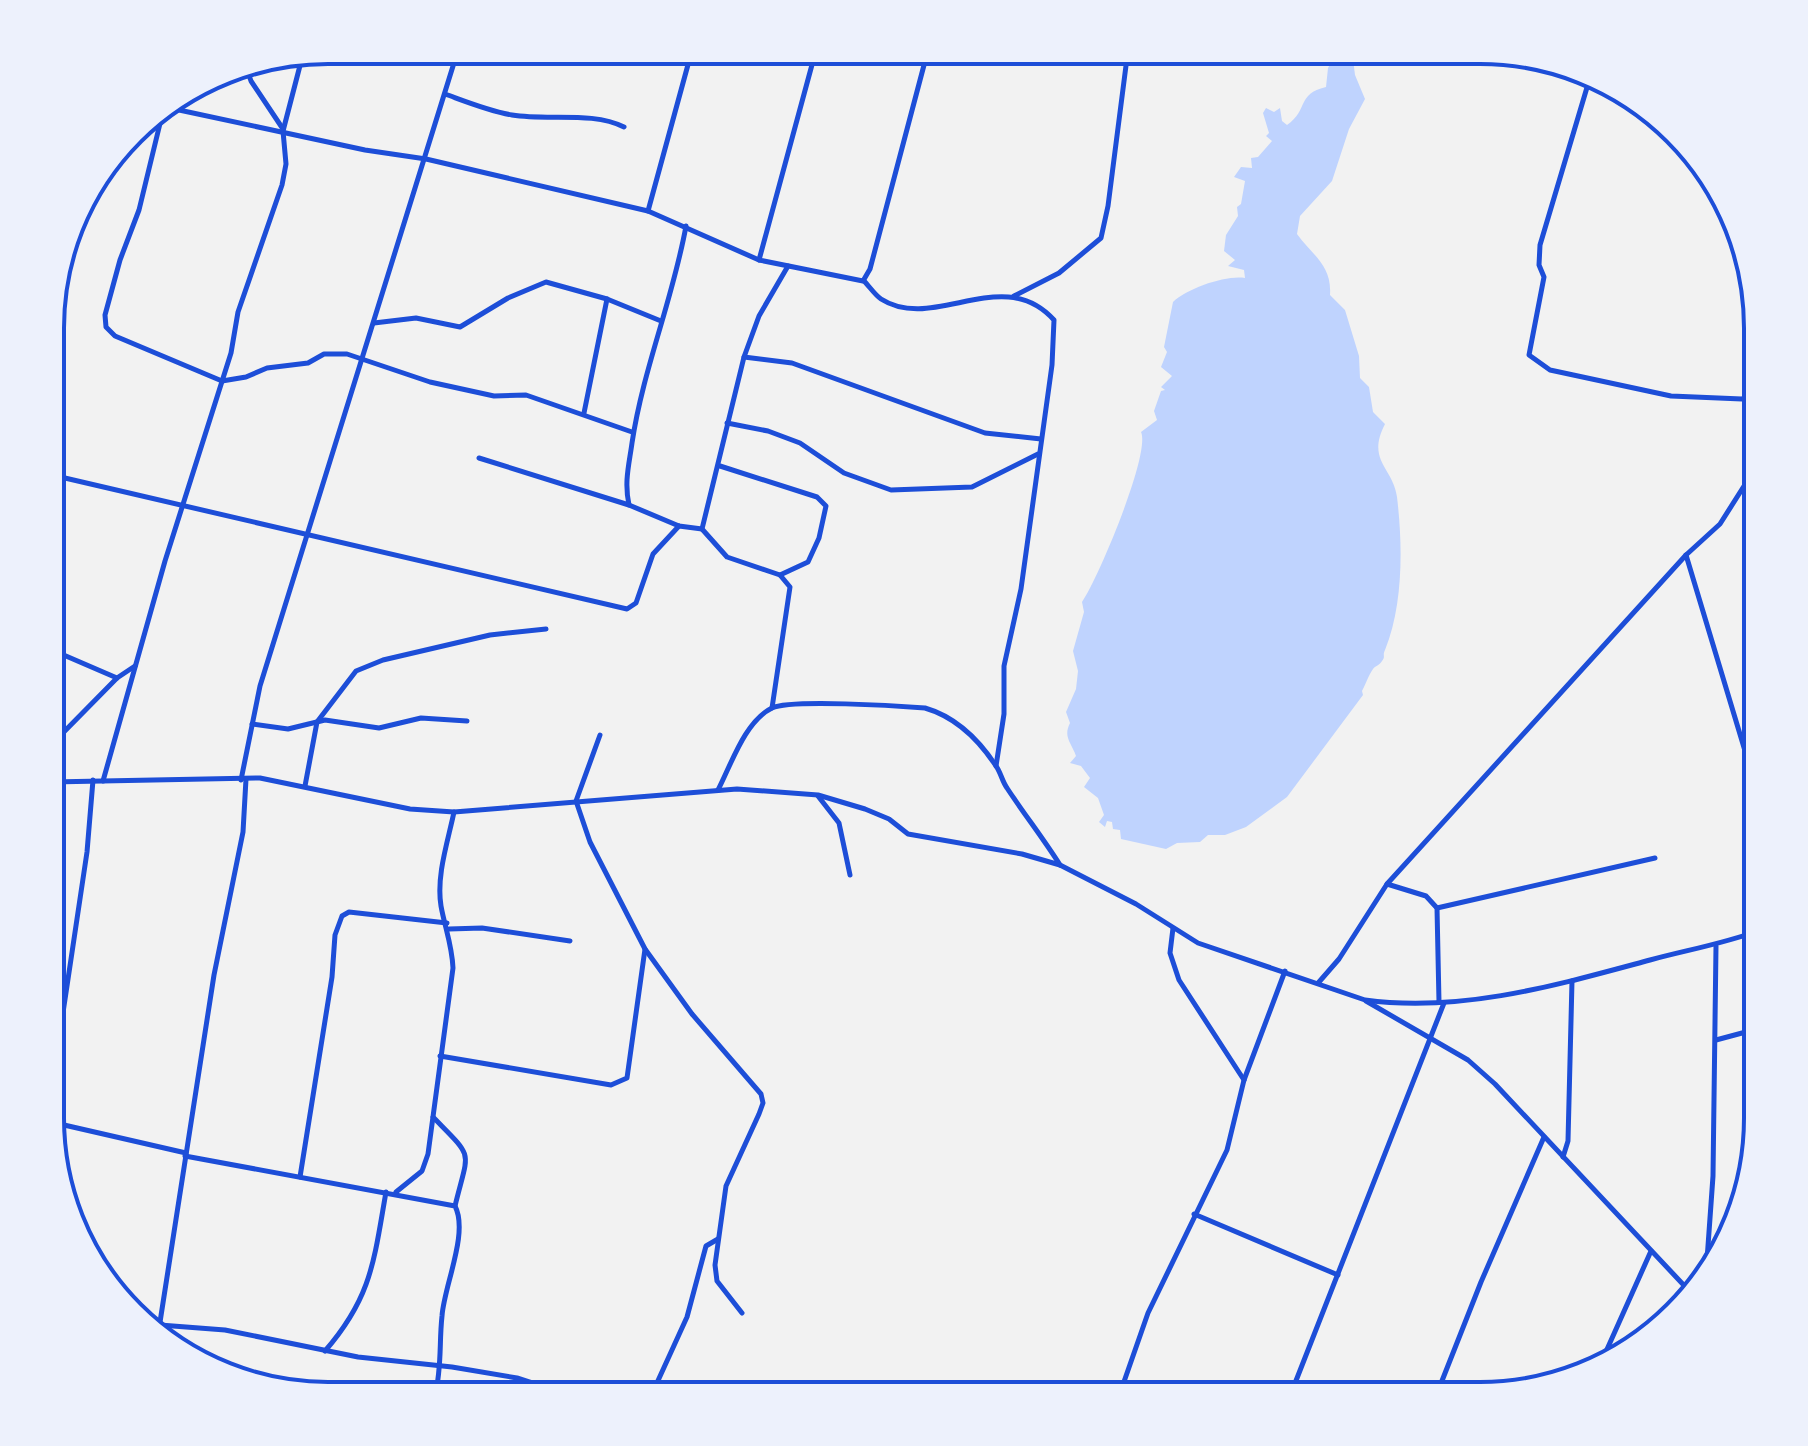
<svg xmlns="http://www.w3.org/2000/svg" width="1808" height="1446" font-family="'Public Sans',sans-serif">
	<style>
		.water { fill: #bfd3fe }
		.lines { fill: none; stroke-linecap: round; stroke-linejoin: round }
		.minor { stroke: #1d4ed8; stroke-width: 5 }
		.rim { fill: none; stroke: #1d4ed8; stroke-width: 4 }
	</style>
	<rect width="100%" height="100%" fill="#f2f2f2"/>
	<path class="water" d="M1328,50l24,1 3,24 10,24 -16,30 -17,52 -32,35 -3,18c16,22 35,31 33,61l15,15 14,46 1,22 9,9 4,25 12,12c-19,37 8,43 12,73 6,50 6,109 -12,153 -3,6 1,6 -3,11 -2,4 -7,5 -9,8 -5,7 -7,15 -11,22l1,4 -76,102 -41,30 -21,8h-17l-8,7 -23,1 -11,6 -45,-10 -1,-9 -7,-1 -1,-7 -5,-1 -2,6 -6,-5 5,-7 -6,-17 -14,-11 6,-9 -9,-12 -11,-3 6,-7c-5,-14 -13,-19 -6,-33l-4,-11 10,-23 2,-18 -5,-20 11,-39 -2,-10c16,-23 69,-149 59,-170l16,-12 -3,-9 7,-20 4,-1 -4,-3 11,-11 -11,-9 6,-15 -3,-5 9,-45c15,-14 53,-27 72,-24l-1,-8 -16,-4 7,-6 -11,-9 2,-16 12,-19 -1,-9 4,-3 4,-23 -11,-4 7,-10 11,1 -1,-10 7,-1 14,-16 -6,-5 3,-3 -6,-20 3,-5 8,4 6,-4 2,13 5,4c22,-15 9,-31 39,-38l2,-19 6,-11z"/>
	<g class="lines">
		<g class="minor">
			<path d="M245,64l6,17 32,48"/>
			<path d="M1591,74l-51,171 -1,20 5,12 -15,78 21,15 121,26 71,3 16,-5"/>
			<path d="M445,94c22,8 44,17 67,21 37,6 80,-4 112,12"/>
			<path d="M164,107l-25,103 -19,50 -15,55 1,12 9,9 107,45 24,-4 21,-9 41,-5 16,-9h23l83,28 64,14 32,-1 106,37"/>
			<path d="M165,107l200,43 61,9 222,52 111,49 104,21 7,-12 58,-219"/>
			<path d="M648,211l44,-161"/>
			<path d="M759,260l57,-210"/>
			<path d="M864,281c5,5 11,14 17,18 53,34 122,-36 173,21l-2,45 -31,224 -17,77v48l-8,52"/>
			<path d="M1014,296l45,-23 42,-35 7,-32 20,-156"/>
			<path d="M374,323l42,-5 44,9 48,-29 38,-16 61,17 54,22"/>
			<path d="M744,357l48,6 193,70 56,6"/>
			<path d="M584,413l23,-114"/>
			<path d="M727,423l41,8 32,12 44,30 47,17 81,-3 66,-33"/>
			<path d="M479,458l150,47 50,21 23,3"/>
			<path d="M720,466l97,31 9,9 -7,32 -11,24 -28,13"/>
			<path d="M52,475l575,134 9,-6 17,-49 26,-28"/>
			<path d="M629,505c-5,-23 0,-40 3,-62 11,-74 41,-144 54,-217"/>
			<path d="M1686,555l72,239"/>
			<path d="M52,605l11,-128"/>
			<path d="M52,650l65,28"/>
			<path d="M772,708l18,-121 -10,-12 -53,-18 -25,-28 42,-172 15,-41 29,-50"/>
			<path d="M252,724l36,5 37,-9 54,8 42,-10 46,3"/>
			<path d="M600,735l-24,66 14,41 55,107 47,65 69,80 2,9 -4,11 -33,72 -11,79 2,16 25,32"/>
			<path d="M51,745l66,-67 18,-12"/>
			<path d="M241,780l19,-94 198,-636"/>
			<path d="M103,781l62,-220 66,-208 7,-41 44,-127 4,-21 -3,-33 20,-77"/>
			<path d="M51,782l209,-4 150,31 44,3 283,-23 81,6 47,14 24,10 19,15 114,20 38,11 76,39 62,39 167,57c97,13 192,-15 285,-40 37,-10 72,-16 108,-29"/>
			<path d="M305,786l12,-64 39,-51 27,-11 107,-25 56,-6"/>
			<path d="M718,790c13,-25 27,-69 54,-82 18,-9 127,-2 153,0 31,9 54,32 71,58 5,7 6,15 11,22 17,26 36,50 53,77"/>
			<path d="M818,796l21,27 11,52"/>
			<path d="M1437,908l218,-50"/>
			<path d="M1173,928l-3,25 9,27 65,100"/>
			<path d="M449,929l33,-1 88,13"/>
			<path d="M1319,982l20,-23 48,-75 299,-329 34,-31 38,-60"/>
			<path d="M1366,1001l102,59 27,24 198,211"/>
			<path d="M1716,1040l41,-11"/>
			<path d="M440,1056l171,29 16,-7 18,-129"/>
			<path d="M51,1093l36,-241 6,-72"/>
			<path d="M433,1117c42,43 36,31 22,89"/>
			<path d="M51,1122l135,31"/>
			<path d="M185,1156l270,50c14,27 -11,80 -13,110 -3,27 0,52 -7,79"/>
			<path d="M1563,1157l5,-16 4,-160"/>
			<path d="M300,1177l32,-200 3,-42 7,-19 7,-4 98,11"/>
			<path d="M396,1192l26,-21 6,-17 25,-186c-1,-23 -8,-40 -12,-62 -5,-30 7,-65 13,-94"/>
			<path d="M1194,1214l144,61"/>
			<path d="M1706,1274l7,-98 3,-230"/>
			<path d="M141,1322l19,4"/>
			<path d="M160,1325l65,5 133,27 94,10 65,11 55,18"/>
			<path d="M158,1335l56,-360 29,-143 3,-53"/>
			<path d="M325,1351c47,-54 49,-91 61,-159"/>
			<path d="M1600,1365l51,-114"/>
			<path d="M651,1396l36,-79 19,-71 12,-7"/>
			<path d="M1119,1396l29,-83 79,-163 17,-70 41,-109"/>
			<path d="M1290,1396l154,-393 -5,-1 -2,-94 -11,-12 -39,-12"/>
			<path d="M1436,1396l45,-114 63,-145"/>
		</g>
	</g>
	<path d="M0 0H1808V1446H0ZM328 64H1480A264 264 0 0 1 1744 328V1118A264 264 0 0 1 1480 1382H328A264 264 0 0 1 64 1118V328A264 264 0 0 1 328 64Z" fill="#edf1fc" fill-rule="evenodd"/>
	<path class="rim" d="M328 64H1480A264 264 0 0 1 1744 328V1118A264 264 0 0 1 1480 1382H328A264 264 0 0 1 64 1118V328A264 264 0 0 1 328 64Z"/>
</svg>
